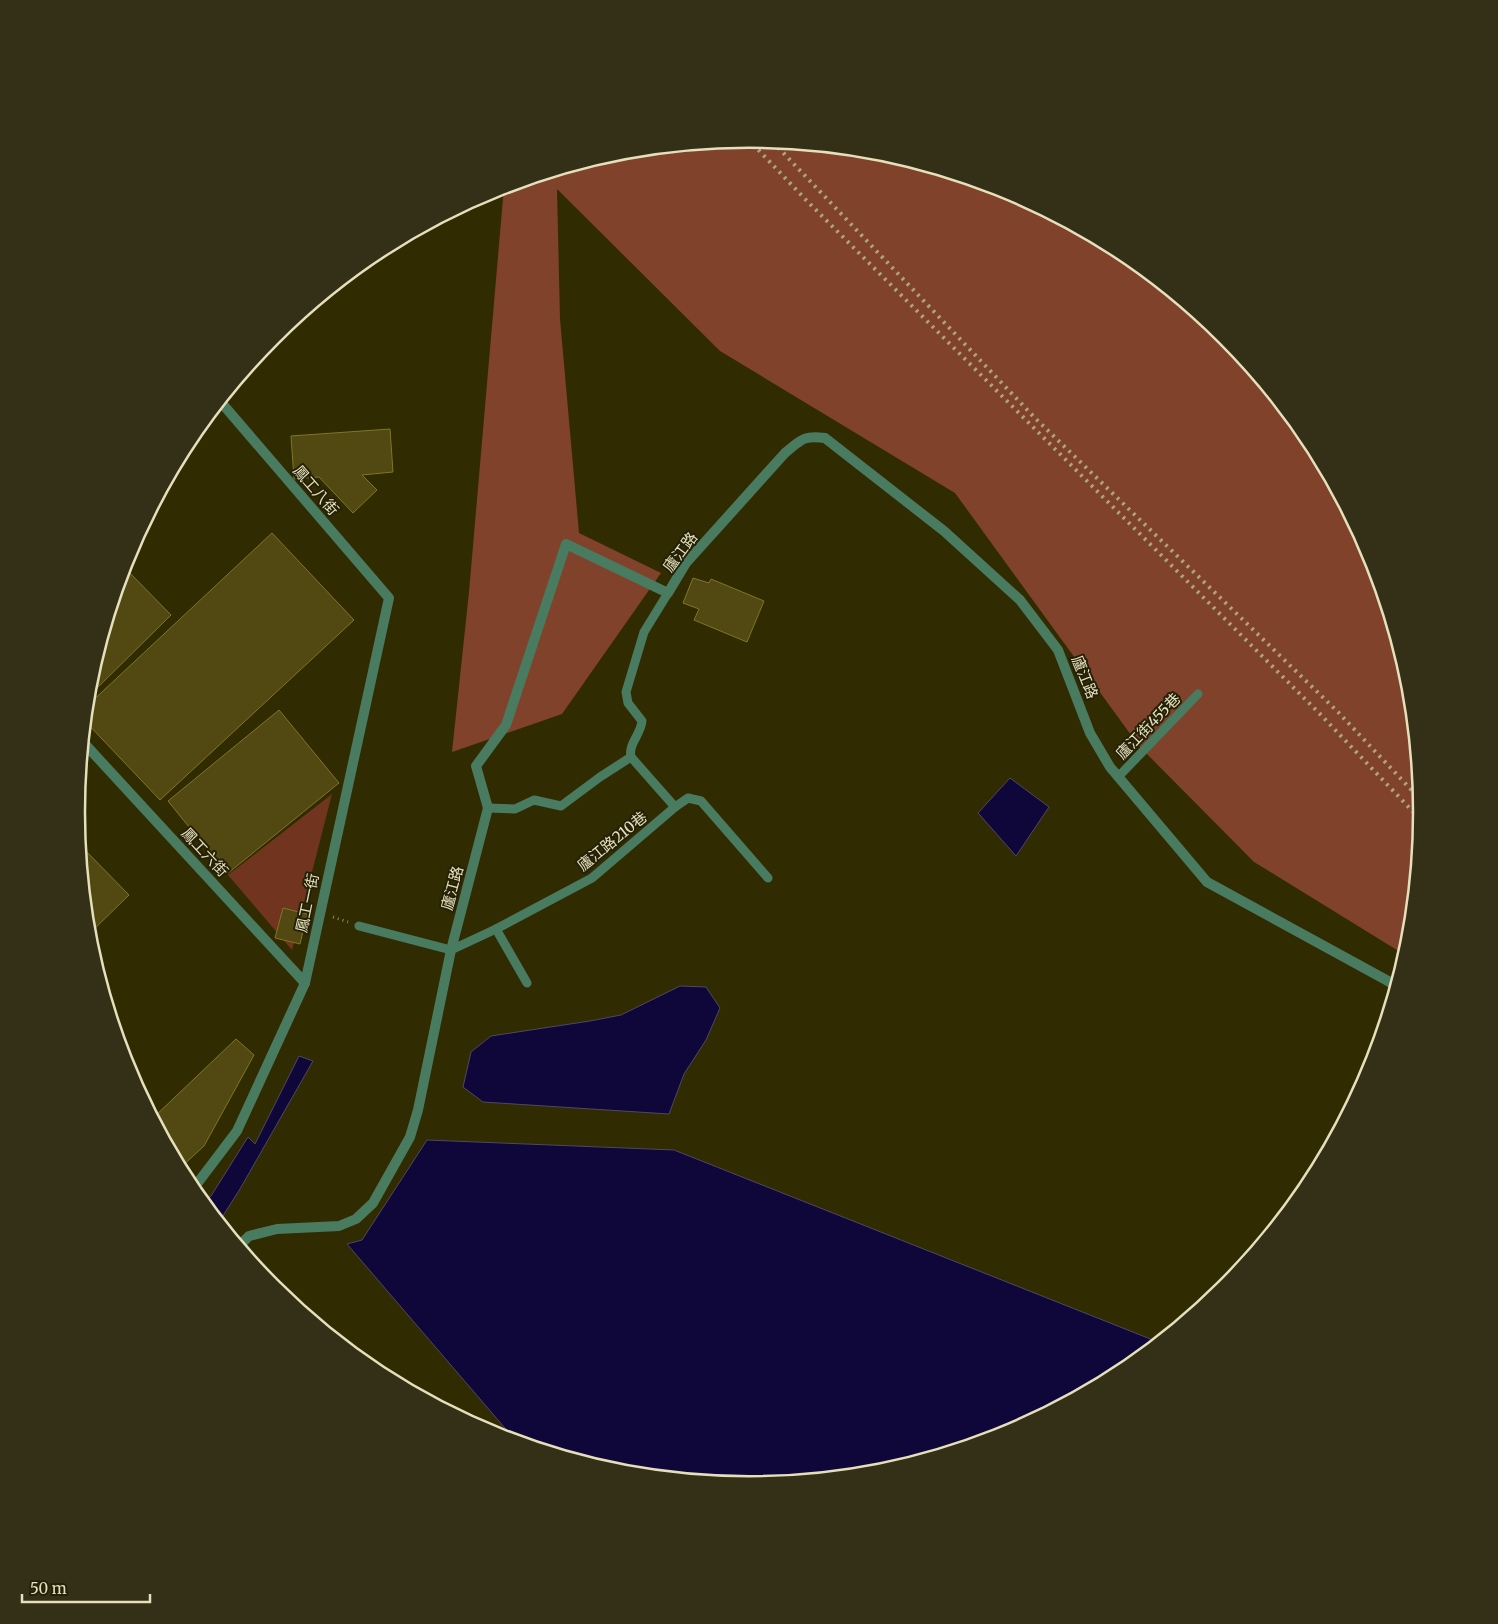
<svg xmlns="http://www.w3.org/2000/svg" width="1498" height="1624" font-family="Merriweather,'Noto Sans TC',serif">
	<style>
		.green { fill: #71351f }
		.forest { fill: #80422b }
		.water { fill: #0f073a; stroke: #4f4861 }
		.building { fill: #514911; stroke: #817527 }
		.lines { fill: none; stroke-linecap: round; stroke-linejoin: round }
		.path { stroke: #908b64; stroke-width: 3; stroke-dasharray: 1 4; stroke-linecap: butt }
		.service { stroke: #497b61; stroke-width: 9 }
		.minor { stroke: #497b61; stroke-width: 10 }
		.rail { stroke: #aba57f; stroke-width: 4; stroke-dasharray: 2.5 5; stroke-linecap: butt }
		.labels { text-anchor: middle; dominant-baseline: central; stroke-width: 4; stroke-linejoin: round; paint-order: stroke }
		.street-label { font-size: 15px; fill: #e5e0bb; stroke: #252109 }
		.rim { fill: none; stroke: #e5e0bb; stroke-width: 2.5 }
	</style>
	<rect width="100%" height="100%" fill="#312b01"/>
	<path class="green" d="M332,794l-40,156 -64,-75z"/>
	<path class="forest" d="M749,139l132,13 126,39 116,62 102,83 84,102 62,117 38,126 13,131 -13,132 -4,11 -151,-93 -115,-116 -184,-253 -235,-142 -163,-162 3,130 19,214 82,40 -99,141 -110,38 17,-160 35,-405 114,-35z"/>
	<g class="water">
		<path d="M1010,778l39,29 -33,49 -38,-43z"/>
		<path d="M680,986l26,1 14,21 -14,32 -22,34 -15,40 -186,-12 -20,-15 8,-35 20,-16 99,-15 31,-6z"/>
		<path d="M299,1056l14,5 -73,128 -21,33 -15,-19 7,-7 37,-59 7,7z"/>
		<path d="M427,1140l247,10 484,192 -35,30 -117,62 -126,38 -131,13 -132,-13 -101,-31 -169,-197 15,-4z"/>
	</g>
	<g class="building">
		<path d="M390,429l3,43 -31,3 15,15 -24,23 -34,-36 -25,2 -3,-43z"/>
		<path d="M272,533l82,87 -194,180 -75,-79 2,-15z"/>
		<path d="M124,567l47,48 -83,82 1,-17z"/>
		<path d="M693,578l16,5 2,-4 53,22 -17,41 -53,-22 5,-11 -16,-6z"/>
		<path d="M279,710l60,73 -112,91 -59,-73z"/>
		<path d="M80,845l49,50 -41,40z"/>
		<path d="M283,908l24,6 -7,30 -25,-6z"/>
		<path d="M236,1039l18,16 -50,91 -24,22 -27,-50z"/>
	</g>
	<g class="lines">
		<path class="path" d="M333,917l15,5"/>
		<g class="service">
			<path d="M1118,777l80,-83"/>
			<path d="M675,807l13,-9 13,3 67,77"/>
			<path d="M488,808l27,1 19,-9 27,6 39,-29 31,-20c-3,-13 10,-23 11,-36l-14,-18 -2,-11 18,-60 24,-39"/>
			<path d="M359,926l92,24 45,-21 96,-51 83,-71 -44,-50"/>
			<path d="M496,929l31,54"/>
		</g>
		<g class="minor">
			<path d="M83,742l222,241"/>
			<path d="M193,1189l44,-58 68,-148 84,-385 -169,-197"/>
			<path d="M239,1246l10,-10 28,-7 62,-3 17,-7 17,-16 37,-66 8,-27 33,-160 37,-142 -12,-42 30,-41 60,-181 102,49 18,-30 99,-110c16,-13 18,-18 40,-15l119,93 76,69 38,50 32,83 20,34 97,115 181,99 8,6"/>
		</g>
		<g class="rail">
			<path d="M748,139l59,62 513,513 101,106"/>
			<path d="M773,142l261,275 304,295 82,87"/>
		</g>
	</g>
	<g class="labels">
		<g class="street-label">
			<text transform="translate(316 490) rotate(49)">鳳工八街</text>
			<text transform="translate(680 552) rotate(-53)">廬江路</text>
			<text transform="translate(1085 677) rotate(68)">廬江路</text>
			<text transform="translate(1148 726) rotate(-46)">廬江街455巷</text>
			<text transform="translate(612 841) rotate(-39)">廬江路210巷</text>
			<text transform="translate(205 852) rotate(47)">鳳工六街</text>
			<text transform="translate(452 888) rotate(-75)">廬江路</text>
			<text transform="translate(307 903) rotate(-78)">鳳工一街</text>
		</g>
	</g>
	<path d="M0 0H1498V1624H0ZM85 812a664 664 0 1 1 1328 0a664 664 0 1 1-1328 0Z" fill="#343017" fill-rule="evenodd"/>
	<path class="rim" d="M85 812a664 664 0 1 1 1328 0a664 664 0 1 1-1328 0Z"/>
	<path d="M22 1594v8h128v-8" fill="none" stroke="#e5e0bb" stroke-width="2.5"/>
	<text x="30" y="1594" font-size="15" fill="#e5e0bb" stroke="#252109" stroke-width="4" paint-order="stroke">50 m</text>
</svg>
